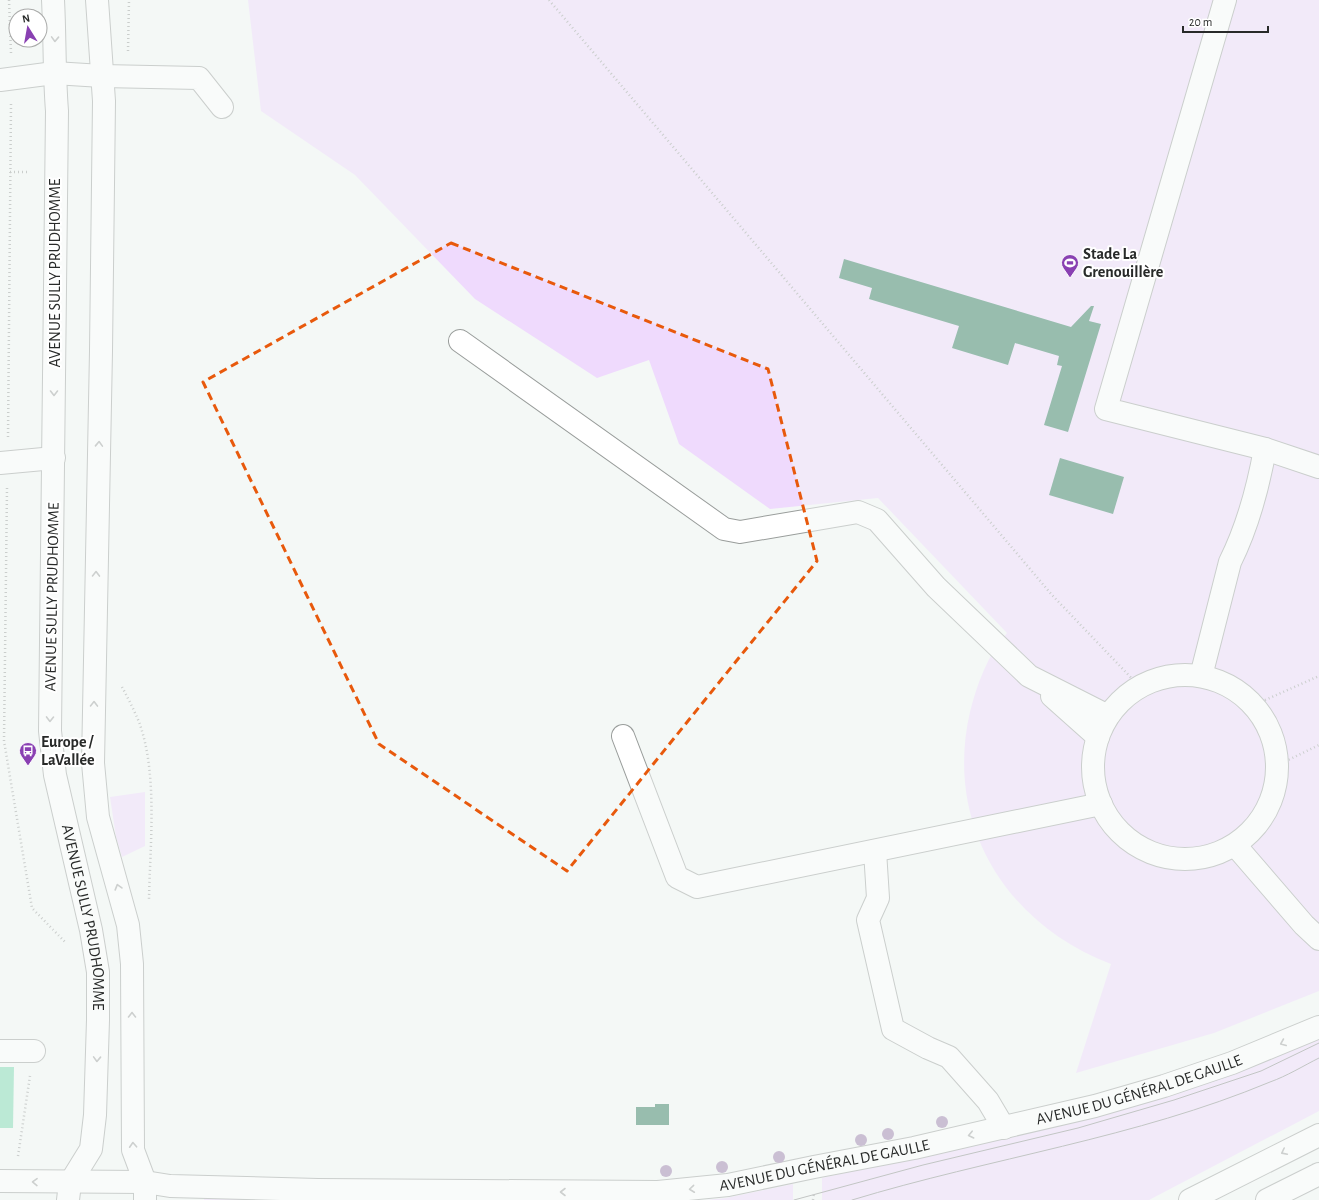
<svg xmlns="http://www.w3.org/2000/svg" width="1319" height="1200" font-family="'Alegreya Sans',sans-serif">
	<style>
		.green { fill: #efdafd }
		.water { fill: #75d8ae }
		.building { fill: #287558 }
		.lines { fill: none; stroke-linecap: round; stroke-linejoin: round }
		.minor-casing { stroke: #999d9b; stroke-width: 24 }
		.major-casing { stroke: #999d9b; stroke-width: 24 }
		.highway-casing { stroke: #999d9b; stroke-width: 24 }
		.path { stroke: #989b9a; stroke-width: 2.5; stroke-dasharray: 1 3; stroke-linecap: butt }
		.minor { stroke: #fff; stroke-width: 22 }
		.major { stroke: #fff; stroke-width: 22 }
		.highway { stroke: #fff; stroke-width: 22 }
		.tram { stroke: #858887; stroke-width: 1 }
		.tree { fill: #987aa8 }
		.oneway { stroke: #9e9f9f }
		.marked { fill: none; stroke: #e8590c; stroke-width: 3; stroke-dasharray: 8 5; stroke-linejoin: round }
		.labels { text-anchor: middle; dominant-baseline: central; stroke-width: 4; stroke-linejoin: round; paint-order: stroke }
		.poi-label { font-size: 16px; font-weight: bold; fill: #282a29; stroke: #fff; text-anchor: start }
		.street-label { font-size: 16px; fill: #282a29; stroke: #fff }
	</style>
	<rect width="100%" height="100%" fill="#f4f8f6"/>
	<g class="green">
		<path d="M248,0h1071v991l-105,42 -138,40 35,-109c-105,-40 -167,-140 -141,-252 7,-28 18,-58 37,-79l-129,-135 -108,11 -91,-65 -30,-84 -52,18 -122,-79 -120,-124 -94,-64z"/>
		<path d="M145,792v54l-23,11 -6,-20 -6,-40z"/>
		<path d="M1319,1036v75l-170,89h-327v-22l65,-15z"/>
		<path d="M793,1184v16h-87l20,-2z"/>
		<path d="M204,1198l195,2h-195z"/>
	</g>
	<path class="water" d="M0,1067h14l-1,61h-13z"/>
	<g class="building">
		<path d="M844,259l227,68 20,-21h3l-5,15 12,3 -33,108 -24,-7 18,-59 -5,-1 2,-9 -44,-13 -7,22 -56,-17 7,-22 -90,-27 3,-11 -33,-10z"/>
		<path d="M1060,458l64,19 -11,37 -64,-19z"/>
		<path d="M655,1104h14v21h-33v-18h19z"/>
	</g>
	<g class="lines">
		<defs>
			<g id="minor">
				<path d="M0,80l54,-7 48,3 97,2 23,29"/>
				<path d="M460,341l264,188 16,3 118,-20 19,8 59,67 93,89 79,40"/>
				<path d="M1265,449l54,18"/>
				<path d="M0,463l54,-5"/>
				<circle cx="1185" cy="767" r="92"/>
				<path d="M1201,676l29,-114c18,-36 28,-74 35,-113l-159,-40 119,-409"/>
				<path d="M1052,696l46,41"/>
				<path d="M623,736l54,141 20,10 404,-83"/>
				<path d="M1235,845l69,80 15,14"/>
				<path d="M875,851l3,47 -10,22 25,109 35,19 21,9 39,44 16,27"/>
				<path d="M0,1051h34"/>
			</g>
			<g id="major">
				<path id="s1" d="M53,0c2,37 1,74 4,111l-7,620 5,44 36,155 7,42v48l-3,95 -4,34 -21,34 -2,17"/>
				<path d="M97,0l7,101 -3,250 -8,412 5,54 30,108 4,39 1,186 12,32v18"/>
				<path id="s2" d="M0,1181l145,1 25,4 148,4 340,2 70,-7 86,-18 100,-19 181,-42 69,-20 68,-23 87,-36"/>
			</g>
			<g id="highway">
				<path d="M1190,1200l129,-65"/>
				<path d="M1267,1200l52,-26"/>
			</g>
		</defs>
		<use href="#minor" class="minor-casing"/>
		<use href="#major" class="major-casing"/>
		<use href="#highway" class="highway-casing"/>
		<g class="path">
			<path d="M9,0l2,53"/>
			<path d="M549,0l503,595 88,92"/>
			<path d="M128,51l1,-51"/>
			<path d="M10,172h20"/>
			<path d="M8,437l3,-333"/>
			<path d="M7,488l-3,253 28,167 34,35"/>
			<path d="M122,687c6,11 12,23 17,35 19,51 11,123 10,177"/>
			<path d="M1254,705l65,-29"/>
			<path d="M1278,765l41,-20"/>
			<path d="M18,1156l12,-80"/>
			<path d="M813,1200l1,-7"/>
		</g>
		<use href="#minor" class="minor"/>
		<use href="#major" class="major"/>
		<use href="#highway" class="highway"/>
		<g class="tram">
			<path d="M794,1200l129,-35 155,-37 96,-28 87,-29 58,-28"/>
			<path d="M852,1200c138,-42 284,-62 418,-118 17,-6 33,-16 49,-24"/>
		</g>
	</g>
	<g class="tree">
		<circle cx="942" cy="1122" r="6"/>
		<circle cx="888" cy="1134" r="6"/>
		<circle cx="861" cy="1140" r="6"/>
		<circle cx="779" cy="1157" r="6"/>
		<circle cx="722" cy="1167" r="6"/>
		<circle cx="666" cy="1171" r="6"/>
	</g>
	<defs><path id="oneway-chevron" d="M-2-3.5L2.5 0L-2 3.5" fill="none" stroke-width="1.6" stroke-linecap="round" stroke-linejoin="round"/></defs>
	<g class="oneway">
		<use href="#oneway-chevron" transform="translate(55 39) rotate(92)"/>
		<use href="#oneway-chevron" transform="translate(54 393) rotate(90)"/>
		<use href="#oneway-chevron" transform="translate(99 444) rotate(-88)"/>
		<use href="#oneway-chevron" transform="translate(96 574) rotate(-89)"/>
		<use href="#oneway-chevron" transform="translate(94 704) rotate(-89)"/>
		<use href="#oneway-chevron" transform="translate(50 719) rotate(91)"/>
		<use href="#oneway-chevron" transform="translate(118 887) rotate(-106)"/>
		<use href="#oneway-chevron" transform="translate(132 1015) rotate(-90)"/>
		<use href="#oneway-chevron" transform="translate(1283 1043) rotate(157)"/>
		<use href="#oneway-chevron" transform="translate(97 1059) rotate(92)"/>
		<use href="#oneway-chevron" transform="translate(971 1135) rotate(167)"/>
		<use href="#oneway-chevron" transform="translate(133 1145) rotate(-93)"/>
		<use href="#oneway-chevron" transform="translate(1284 1152) rotate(153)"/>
		<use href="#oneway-chevron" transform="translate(35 1182) rotate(-179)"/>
		<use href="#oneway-chevron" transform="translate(692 1189) rotate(174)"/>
		<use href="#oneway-chevron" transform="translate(563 1192) rotate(-180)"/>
	</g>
	<path d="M0 0H1319V1200H0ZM451,243l317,126 49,192 -250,310 -188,-127 -176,-362z" fill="#f4f8f6" fill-opacity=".55" fill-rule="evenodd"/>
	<path class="marked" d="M451,243l317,126 49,192 -250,310 -188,-127 -176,-362z"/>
	<defs>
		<symbol id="stadium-pin" viewBox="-11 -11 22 30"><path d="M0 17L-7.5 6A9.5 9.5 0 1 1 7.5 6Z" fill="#8940b2" stroke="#fff"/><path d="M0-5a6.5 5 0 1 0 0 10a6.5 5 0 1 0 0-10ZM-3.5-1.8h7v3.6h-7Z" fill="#fff"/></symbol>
		<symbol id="bus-pin" viewBox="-11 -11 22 30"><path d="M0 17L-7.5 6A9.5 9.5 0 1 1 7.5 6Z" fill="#8940b2" stroke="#fff"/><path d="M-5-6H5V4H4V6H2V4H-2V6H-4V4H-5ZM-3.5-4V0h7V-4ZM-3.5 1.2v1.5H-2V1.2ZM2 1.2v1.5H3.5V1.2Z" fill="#fff"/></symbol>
	</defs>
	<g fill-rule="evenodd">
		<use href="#stadium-pin" x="1060" y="253" width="20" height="27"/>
		<use href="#bus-pin" x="18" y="741" width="20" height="27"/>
	</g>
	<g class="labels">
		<g class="poi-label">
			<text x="1083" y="254">Stade La<tspan x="1083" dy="18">Grenouillère</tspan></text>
			<text x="41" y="742">Europe /<tspan x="41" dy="18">LaVallée</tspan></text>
		</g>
		<g class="street-label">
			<text transform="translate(55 273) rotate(-90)">AVENUE SULLY PRUDHOMME</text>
			<text transform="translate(52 597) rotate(-89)">AVENUE SULLY PRUDHOMME</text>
			<text stroke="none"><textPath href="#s1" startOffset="921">AVENUE SULLY PRUDHOMME</textPath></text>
			<text stroke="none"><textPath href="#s2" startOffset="1151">AVENUE DU GÉNÉRAL DE GAULLE</textPath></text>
			<text stroke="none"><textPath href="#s2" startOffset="827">AVENUE DU GÉNÉRAL DE GAULLE</textPath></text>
		</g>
	</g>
	<g transform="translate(28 28) rotate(349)"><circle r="19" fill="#ffffff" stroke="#a9aaa9"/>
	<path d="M0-3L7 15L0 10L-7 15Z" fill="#8940b2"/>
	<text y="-6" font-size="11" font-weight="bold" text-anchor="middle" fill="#282a29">N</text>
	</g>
	<path d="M1183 26v6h85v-6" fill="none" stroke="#282a29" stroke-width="2"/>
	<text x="1189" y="26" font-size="12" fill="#282a29" stroke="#ffffff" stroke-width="3" paint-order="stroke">20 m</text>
</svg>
